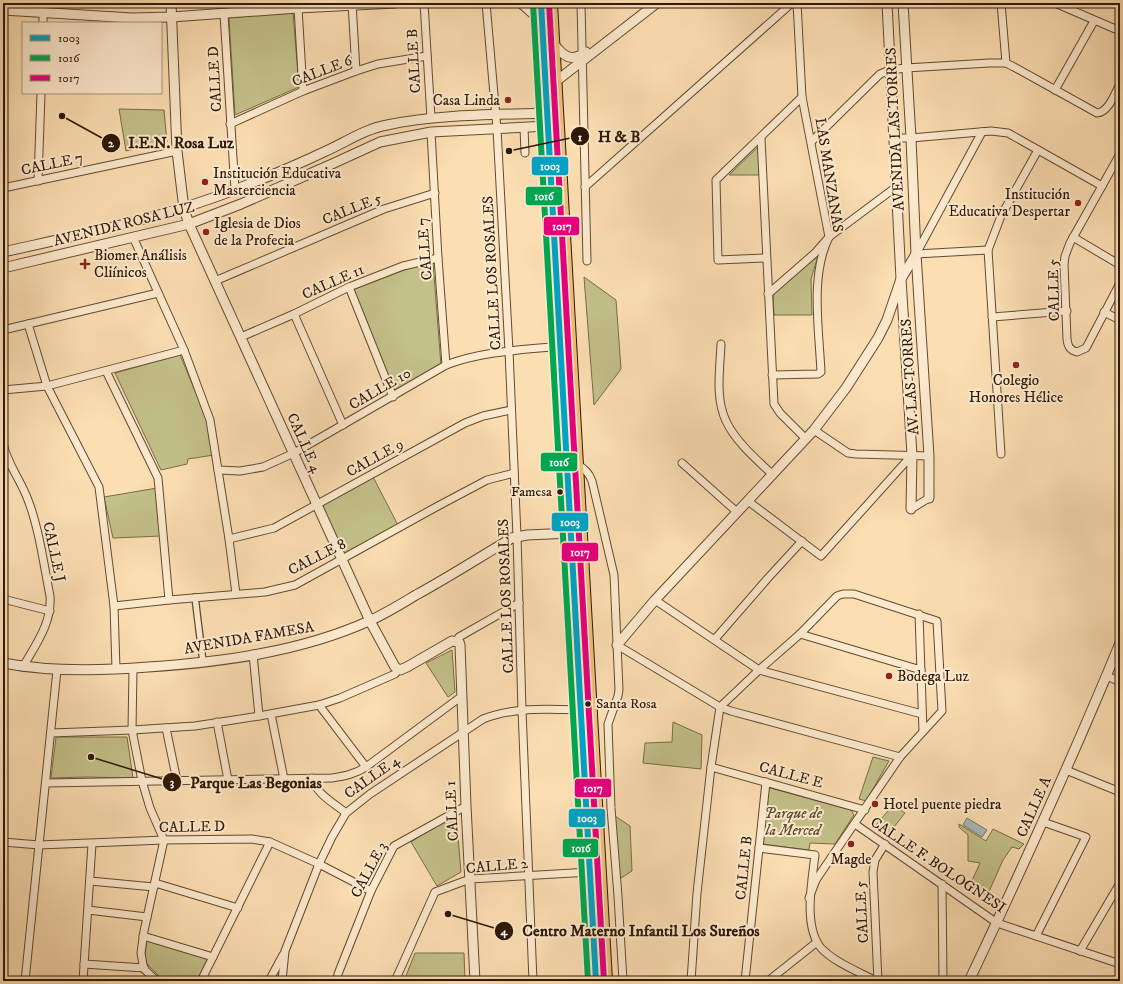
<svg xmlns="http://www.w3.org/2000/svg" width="1123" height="984" font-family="'IM FELL DW Pica',serif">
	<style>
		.green { fill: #c3c089; stroke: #786c48 }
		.water { fill: #a6b9b9; stroke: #767971 }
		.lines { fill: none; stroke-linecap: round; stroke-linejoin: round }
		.pedestrian-casing { stroke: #624a31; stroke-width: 8 }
		.minor-casing { stroke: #624a31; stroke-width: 9 }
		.tertiary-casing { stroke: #624a31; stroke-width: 11 }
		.trunk-casing { stroke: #2e1806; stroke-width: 14 }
		.pedestrian { stroke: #fdeace; stroke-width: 5.5 }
		.minor { stroke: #fdeace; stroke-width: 7 }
		.tertiary { stroke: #fdeace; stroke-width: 9 }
		.trunk { stroke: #eebf7a; stroke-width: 12 }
		.bus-1-casing { stroke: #fdeace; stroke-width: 9 }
		.bus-2-casing { stroke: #fdeace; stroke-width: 9 }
		.bus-3-casing { stroke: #fdeace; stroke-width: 9 }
		.bus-1 { stroke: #02a2c4; stroke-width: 6 }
		.bus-2 { stroke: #00a651; stroke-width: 6 }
		.bus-3 { stroke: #e5007d; stroke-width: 6 }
		.poi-dot { fill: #8f2418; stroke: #fdeace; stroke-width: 1.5 }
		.bus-dot { fill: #2e1806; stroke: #fdeace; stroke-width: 1.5 }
		.labels { text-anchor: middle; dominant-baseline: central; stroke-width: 4; stroke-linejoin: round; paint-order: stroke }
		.bus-label { font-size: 14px; fill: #2e1806; stroke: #fdeace; text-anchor: end }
		.street-label { font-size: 15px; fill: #2e1806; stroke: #fdeace }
		.poi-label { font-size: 15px; fill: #2e1806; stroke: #fdeace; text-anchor: start }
		.park-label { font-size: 15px; font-style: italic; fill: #5b4a2d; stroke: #fdeace }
		.leader { fill: none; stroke: #2e1806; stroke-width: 1.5 }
		.callout-dot { fill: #2e1806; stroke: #fdeace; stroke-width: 1.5 }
		.mark-label { font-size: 12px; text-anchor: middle; font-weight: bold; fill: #fff }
		.callout-label { font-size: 16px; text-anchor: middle; font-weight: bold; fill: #2e1806; stroke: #fdeace; stroke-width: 4; stroke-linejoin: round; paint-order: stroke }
		.line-badge { stroke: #fdeace; stroke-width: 1.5 }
		.badge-label { font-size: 11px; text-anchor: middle; font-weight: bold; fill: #fff }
	</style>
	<rect width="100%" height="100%" fill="#fcdeb3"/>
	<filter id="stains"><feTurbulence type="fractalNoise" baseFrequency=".005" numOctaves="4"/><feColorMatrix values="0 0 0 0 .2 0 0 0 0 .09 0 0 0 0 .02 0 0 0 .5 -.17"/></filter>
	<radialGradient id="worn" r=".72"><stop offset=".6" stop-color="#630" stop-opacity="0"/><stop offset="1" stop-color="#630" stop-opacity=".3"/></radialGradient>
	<g class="green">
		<path d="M293,12l6,75 -64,28 -6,-97z"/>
		<path d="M119,109l45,1 3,32 -41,9z"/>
		<path d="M759,146v29h-30z"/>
		<path d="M818,256l-7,23 1,36h-38l-1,-23z"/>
		<path d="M433,262l8,104 -48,25 -41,-101 52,-20z"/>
		<path d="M584,277l32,23 5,69 -27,36z"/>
		<path d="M180,355l29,69 5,31 -26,4 -1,5 -26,6 -46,-97z"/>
		<path d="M372,475l27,52 -57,33 -25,-55z"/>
		<path d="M157,488l4,48 -48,2 -9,-41z"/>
		<path d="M452,650l3,42 -7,5 -22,-34z"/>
		<path d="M673,722l29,13 -1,34 -58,-6 2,-20 27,-1z"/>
		<path d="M56,737h71l6,41 -47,-1 -35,1z"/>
		<path d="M873,757l16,4 -23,40 -7,-2z"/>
		<path d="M767,787l84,23 3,5 -19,29 -25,-1 -1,7 -47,-6z"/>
		<path d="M893,805l12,8 -18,23 -12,-10z"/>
		<path d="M456,812l5,60 -24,14 -26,-44z"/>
		<path d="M612,814l18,12 2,45 -14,9z"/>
		<path d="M959,824l27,17 7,-12 31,15 -5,5 -7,-2 -9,13 -16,36 -17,-11 10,-22 -12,-2v-26l-9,-8z"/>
		<path d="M147,939l61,19 -11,23h-33l-18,-18 -1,-9z"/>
		<path d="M415,953h49l1,28h-61z"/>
	</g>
	<path class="water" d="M967,818l20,12 -5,7 -19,-12z"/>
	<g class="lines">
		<defs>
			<path id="pedestrian" d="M195,597l8,65"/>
			<g id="minor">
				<path d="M352,3l4,68"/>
				<path d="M424,3l7,115"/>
				<path d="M486,3l11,126 12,222 8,185 5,174 11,271"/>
				<path d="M581,3l6,258"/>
				<path d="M1001,3l5,60"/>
				<path d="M1055,3l65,28"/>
				<path d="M298,8l5,83"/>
				<path d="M224,14l11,176"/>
				<path d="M43,23v-10"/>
				<path d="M1055,90l39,-69"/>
				<path d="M230,124l73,-33 53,-20 22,-7 49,-8"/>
				<path d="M524,127l1,26"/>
				<path d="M431,132l7,126 8,107"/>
				<path d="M761,138l13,266 6,9 26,26"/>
				<path d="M894,138h17l80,-7 17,2 94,53"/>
				<path d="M812,141l68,-67 10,-4 16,-2 83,-5h17l8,4 83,46c12,-1 18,-20 23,-29"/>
				<path d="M1120,154l-50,89 -5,13 -1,9 3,74c1,8 3,11 10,13l9,-4 34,-65"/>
				<path d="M38,181l3,-88"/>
				<path d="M585,187l207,-184"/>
				<path d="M3,188l174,-37"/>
				<path d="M133,237l51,113 26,70 19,119 7,55"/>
				<path d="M1073,237l47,28"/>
				<path d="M916,254l66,-122"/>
				<path d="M916,254l72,-4"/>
				<path d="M766,258l-48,2 -2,-80 86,-83"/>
				<path d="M215,281l169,-72 51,-16"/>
				<path d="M349,287l44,110"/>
				<path d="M768,294l47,-41 14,-16 67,-50"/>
				<path d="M1104,312l16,8"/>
				<path d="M294,314l49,111"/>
				<path d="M992,317l75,-6"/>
				<path d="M28,324l19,62 52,101 15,119 2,63"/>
				<path d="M3,330l155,-37"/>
				<path d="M241,337l53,-23 55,-27 54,-21 35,-8"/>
				<path d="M721,344c-1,25 -6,54 5,77 9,20 31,39 47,54"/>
				<path d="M106,371l52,107 11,122"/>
				<path d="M772,375l46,-1 3,-2c-2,-43 -11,-97 8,-135l-27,-140 -5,-94"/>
				<path d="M3,390l44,-4 137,-36"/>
				<path d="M814,430l34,23 8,1 73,2"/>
				<path d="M3,443c4,21 18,37 25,57 11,28 16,66 22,96 2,27 -14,48 -27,71"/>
				<path d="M1001,454l-13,-204 13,-34 37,-66"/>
				<path d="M682,463l55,49"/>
				<path d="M577,464c8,5 12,9 15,17l22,94 5,115 -1,6 -10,28 3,84 7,88 5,85"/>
				<path d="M218,470l22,1 23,-4 31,-14 152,-88c37,-14 76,-15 115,-19"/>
				<path d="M748,501l73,55 91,-101"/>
				<path d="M911,509l18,-11"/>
				<path d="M229,539l45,-11 191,-105 18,-7 28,-6"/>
				<path d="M3,599l47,12"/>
				<path d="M655,600l104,70 163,44"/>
				<path d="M114,606l55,-6 96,-8 30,-7 143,-79 49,-26 27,-7"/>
				<path d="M919,614l4,117"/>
				<path d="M800,634l121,36"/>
				<path d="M715,639l53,-61 34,-37"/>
				<path d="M456,641l3,-4 60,-34"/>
				<path d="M617,645l103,62 11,4 169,46"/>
				<path d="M253,654l6,62"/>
				<path d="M133,668l-1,62 10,51 8,27 14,32 -20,91 -3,22 2,12 2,5 12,11"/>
				<path d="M1107,676l13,6"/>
				<path d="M319,705l47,62"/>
				<path d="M271,714l13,65"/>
				<path d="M217,722l11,58"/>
				<path d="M166,728l11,53"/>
				<path d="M51,733l81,-3 63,-4 64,-10 60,-11 21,-7 55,-24 3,-4"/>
				<path d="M711,767l154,43"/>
				<path d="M1066,770l54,22"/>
				<path d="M312,778c4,16 22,25 34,35"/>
				<path d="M46,783l286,-5c13,-2 23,-4 34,-11l96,-71"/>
				<path d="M855,824l142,99 123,41"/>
				<path d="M3,842l36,3 125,-5 88,-1 18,3 49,22 52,27"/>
				<path d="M759,848l56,7c-3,26 -12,71 6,93 13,14 38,24 55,33"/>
				<path d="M90,881l64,6"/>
				<path d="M155,883l83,25"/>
				<path d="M942,884l1,97"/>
				<path d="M88,910l59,7"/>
				<path d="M143,936l70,21"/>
				<path d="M1036,936l50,-99 -43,-15"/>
				<path d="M1080,951l40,-68"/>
				<path d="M84,964l60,4"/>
				<path d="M25,981l32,-311"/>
				<path d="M83,981l9,-137"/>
				<path d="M201,981l69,-139"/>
				<path d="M269,981l14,-26"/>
				<path d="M282,981l3,-30 34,-87 13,-27 14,-24 24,-19 113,-75c30,-12 65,-10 97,-9"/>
				<path d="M337,981l1,-7 33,-83 23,-45 72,-40"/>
				<path d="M395,981l40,-89 35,-13 120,-7"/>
				<path d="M691,981l6,-88 14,-126 9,-60 39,-37 41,-36 37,-38 6,-2h11l83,27 5,90 -42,46 -78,114 -6,9 -7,18"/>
				<path d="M745,981l21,-199"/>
				<path d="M768,981l49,-39"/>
				<path d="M878,981l-5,-109 2,-12 10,-16"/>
			</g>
			<g id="tertiary">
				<path d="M171,3l6,148 7,58 5,15 181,397 25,46 5,3 7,-3 45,-26 7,1 1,3 6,161 9,175"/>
				<path d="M521,3l21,19"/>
				<path d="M887,3l14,276 11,176 -1,54"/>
				<path d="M903,3l8,135 5,116 13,202v42"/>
				<path d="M3,10l129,8 39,-1 127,-9 97,-5"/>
				<path d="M553,43c10,13 18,20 33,9"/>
				<path d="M555,82l102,-79"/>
				<path d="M3,252c81,-18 162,-34 239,-65 28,-11 57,-23 84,-36 20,-9 39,-22 61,-26 51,-11 108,-10 160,-12"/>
				<path d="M3,268l186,-44 52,-20 91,-40 48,-22 51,-10 117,-6"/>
				<path d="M617,645l38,-45 159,-170 32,-42 32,-50 9,-18 14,-41 15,-25"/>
				<path d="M3,663c47,9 96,8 145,4 74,-5 152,-15 221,-46 16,-7 32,-17 47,-26 33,-18 64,-38 96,-57l15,-3 44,-2"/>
				<path d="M969,981c53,-112 104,-224 151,-338"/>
			</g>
			<g id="trunk">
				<path d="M541,3l55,978"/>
				<path d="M551,3l55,978"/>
			</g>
		</defs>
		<use href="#pedestrian" class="pedestrian-casing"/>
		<use href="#minor" class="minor-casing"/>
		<use href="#tertiary" class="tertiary-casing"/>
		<use href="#trunk" class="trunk-casing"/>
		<use href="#pedestrian" class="pedestrian"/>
		<use href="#minor" class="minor"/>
		<use href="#tertiary" class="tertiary"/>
		<use href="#trunk" class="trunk"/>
		<defs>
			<path id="bus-1" d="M541,3l55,978"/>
			<path id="bus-2" d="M533,3l55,978"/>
			<path id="bus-3" d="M549,3l55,978"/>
		</defs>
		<use href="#bus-1" class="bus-1-casing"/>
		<use href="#bus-2" class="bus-2-casing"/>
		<use href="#bus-3" class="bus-3-casing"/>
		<use href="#bus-1" class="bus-1"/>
		<use href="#bus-2" class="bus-2"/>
		<use href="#bus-3" class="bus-3"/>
	</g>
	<g class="poi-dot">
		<circle cx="508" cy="100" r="4"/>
		<circle cx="205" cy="182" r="4"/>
		<circle cx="1078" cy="203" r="4"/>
		<circle cx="206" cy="232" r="4"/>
		<path d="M83 258h4v4h4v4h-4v4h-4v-4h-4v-4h4z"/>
		<circle cx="1016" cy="365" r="4"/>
		<circle cx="889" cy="676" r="4"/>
		<circle cx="875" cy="804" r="4"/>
		<circle cx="851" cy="844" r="4"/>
	</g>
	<g class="bus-dot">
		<circle cx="560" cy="492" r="3.5"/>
		<circle cx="588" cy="704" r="3.5"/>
	</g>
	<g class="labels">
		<g class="bus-label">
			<text x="552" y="492">Famesa</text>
			<text x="596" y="704" text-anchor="start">Santa Rosa</text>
		</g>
		<g class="street-label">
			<text transform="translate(414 61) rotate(-93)">CALLE B</text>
			<text transform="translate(322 71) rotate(-21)">CALLE 6</text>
			<text transform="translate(215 79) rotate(-93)">CALLE D</text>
			<text transform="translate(895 129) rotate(-93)">AVENIDA LAS TORRES</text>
			<text transform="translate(52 164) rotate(-12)">CALLE 7</text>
			<text transform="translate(829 175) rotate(81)">LAS MANZANAS</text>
			<text transform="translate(352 209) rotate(-22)">CALLE 5</text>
			<text transform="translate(124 224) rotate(-14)">AVENIDA ROSA LUZ</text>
			<text transform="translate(425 249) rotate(-94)">CALLE 7</text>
			<text transform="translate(492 273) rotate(-93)">CALLE LOS ROSALES</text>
			<text transform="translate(333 282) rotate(-24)">CALLE 11</text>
			<text transform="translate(1054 290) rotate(-91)">CALLE 5</text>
			<text transform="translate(910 377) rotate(-94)">AV. LAS TORRES</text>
			<text transform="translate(380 389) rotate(-30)">CALLE 10</text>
			<text transform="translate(304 443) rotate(66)">CALLE 4</text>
			<text transform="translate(375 458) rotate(-29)">CALLE 9</text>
			<text transform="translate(54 552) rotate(78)">CALLE J</text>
			<text transform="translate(317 557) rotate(-27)">CALLE 8</text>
			<text transform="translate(506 596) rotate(-92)">CALLE LOS ROSALES</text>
			<text transform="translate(249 638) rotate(-10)">AVENIDA FAMESA</text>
			<text transform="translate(791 775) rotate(15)">CALLE E</text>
			<text transform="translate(372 777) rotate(-35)">CALLE 4</text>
			<text transform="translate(1034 807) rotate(-66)">CALLE A</text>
			<text transform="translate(452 811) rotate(-93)">CALLE 1</text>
			<text transform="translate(192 827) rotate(-1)">CALLE D</text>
			<text transform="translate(938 865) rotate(34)">CALLE F. BOLOGNESI</text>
			<text transform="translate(497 866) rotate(-5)">CALLE 2</text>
			<text transform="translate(744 868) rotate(-84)">CALLE B</text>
			<text transform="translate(369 870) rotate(-62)">CALLE 3</text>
			<text transform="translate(862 912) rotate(-93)">CALLE 5</text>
		</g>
		<g class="poi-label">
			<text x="500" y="100" text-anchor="end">Casa Linda</text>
			<text x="213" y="173">Institución Educativa<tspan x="213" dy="17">Masterciencia</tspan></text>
			<text x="1070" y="194" text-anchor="end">Institución<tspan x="1070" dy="17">Educativa Despertar</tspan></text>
			<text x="214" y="223">Iglesia de Dios<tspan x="214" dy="17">de la Profecia</tspan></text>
			<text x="94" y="255">Biomer Análisis<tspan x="94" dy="17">Cliínicos</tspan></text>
			<text x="1016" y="380" text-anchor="middle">Colegio<tspan x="1016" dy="17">Honores Hélice</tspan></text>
			<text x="897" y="676">Bodega Luz</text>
			<text x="883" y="804">Hotel puente piedra</text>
			<text x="851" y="859" text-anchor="middle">Magde</text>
		</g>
		<g class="park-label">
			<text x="793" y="813">Parque de<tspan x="793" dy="17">la Merced</tspan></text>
		</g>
	</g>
	<path class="leader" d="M509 151L580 136M62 116L111 143M91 757L172 782M448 914L504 931"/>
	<g class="callout-dot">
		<circle cx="509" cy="151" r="4"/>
		<circle cx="62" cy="116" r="4"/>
		<circle cx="91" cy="757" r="4"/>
		<circle cx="448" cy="914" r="4"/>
		<circle cx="580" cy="136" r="10"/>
		<circle cx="111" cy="143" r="10"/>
		<circle cx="172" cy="782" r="10"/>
		<circle cx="504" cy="931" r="10"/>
	</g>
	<g class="mark-label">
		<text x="580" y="141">1</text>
		<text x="111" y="147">2</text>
		<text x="172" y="786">3</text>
		<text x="504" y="935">4</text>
	</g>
	<g class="callout-label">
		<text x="619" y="142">H &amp; B</text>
		<text x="181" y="148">I.E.N. Rosa Luz</text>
		<text x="256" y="788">Parque Las Begonias</text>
		<text x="641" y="936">Centro Materno Infantil Los Sureños</text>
	</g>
	<g class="line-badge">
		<rect x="531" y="156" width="38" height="20" rx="4" fill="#02a2c4"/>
		<rect x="525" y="186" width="38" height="20" rx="4" fill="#00a651"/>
		<rect x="543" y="216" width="37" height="20" rx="4" fill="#e5007d"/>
		<rect x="540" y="452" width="38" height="20" rx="4" fill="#00a651"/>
		<rect x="551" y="512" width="38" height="20" rx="4" fill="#02a2c4"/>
		<rect x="561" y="542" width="38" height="20" rx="4" fill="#e5007d"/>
		<rect x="574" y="778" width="38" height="20" rx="4" fill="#e5007d"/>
		<rect x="568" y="808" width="38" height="20" rx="4" fill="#02a2c4"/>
		<rect x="562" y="838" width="37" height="20" rx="4" fill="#00a651"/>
	</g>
	<g class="badge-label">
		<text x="550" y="170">1003</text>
		<text x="544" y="200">1016</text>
		<text x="562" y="230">1017</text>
		<text x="559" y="466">1016</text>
		<text x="570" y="526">1003</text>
		<text x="580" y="556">1017</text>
		<text x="593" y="792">1017</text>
		<text x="587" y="822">1003</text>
		<text x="581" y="852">1016</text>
	</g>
	<rect width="1123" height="984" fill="none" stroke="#fcdeb3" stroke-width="16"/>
	<rect x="4" y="4" width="1115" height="976" fill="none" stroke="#2e1806" stroke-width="2"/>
	<rect x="8" y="8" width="1107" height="968" fill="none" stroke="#2e1806"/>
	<rect x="22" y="22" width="140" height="72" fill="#fdeace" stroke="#aa967e"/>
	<rect x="30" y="35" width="20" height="6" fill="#02a2c4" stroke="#aa967e"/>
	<text x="58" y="42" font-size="12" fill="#2e1806">1003</text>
	<rect x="30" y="55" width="20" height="6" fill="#00a651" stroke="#aa967e"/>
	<text x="58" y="62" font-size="12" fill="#2e1806">1016</text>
	<rect x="30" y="75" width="20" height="6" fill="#e5007d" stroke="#aa967e"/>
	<text x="58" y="82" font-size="12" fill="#2e1806">1017</text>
	<rect width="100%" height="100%" filter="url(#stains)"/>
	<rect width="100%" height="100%" fill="url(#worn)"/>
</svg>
